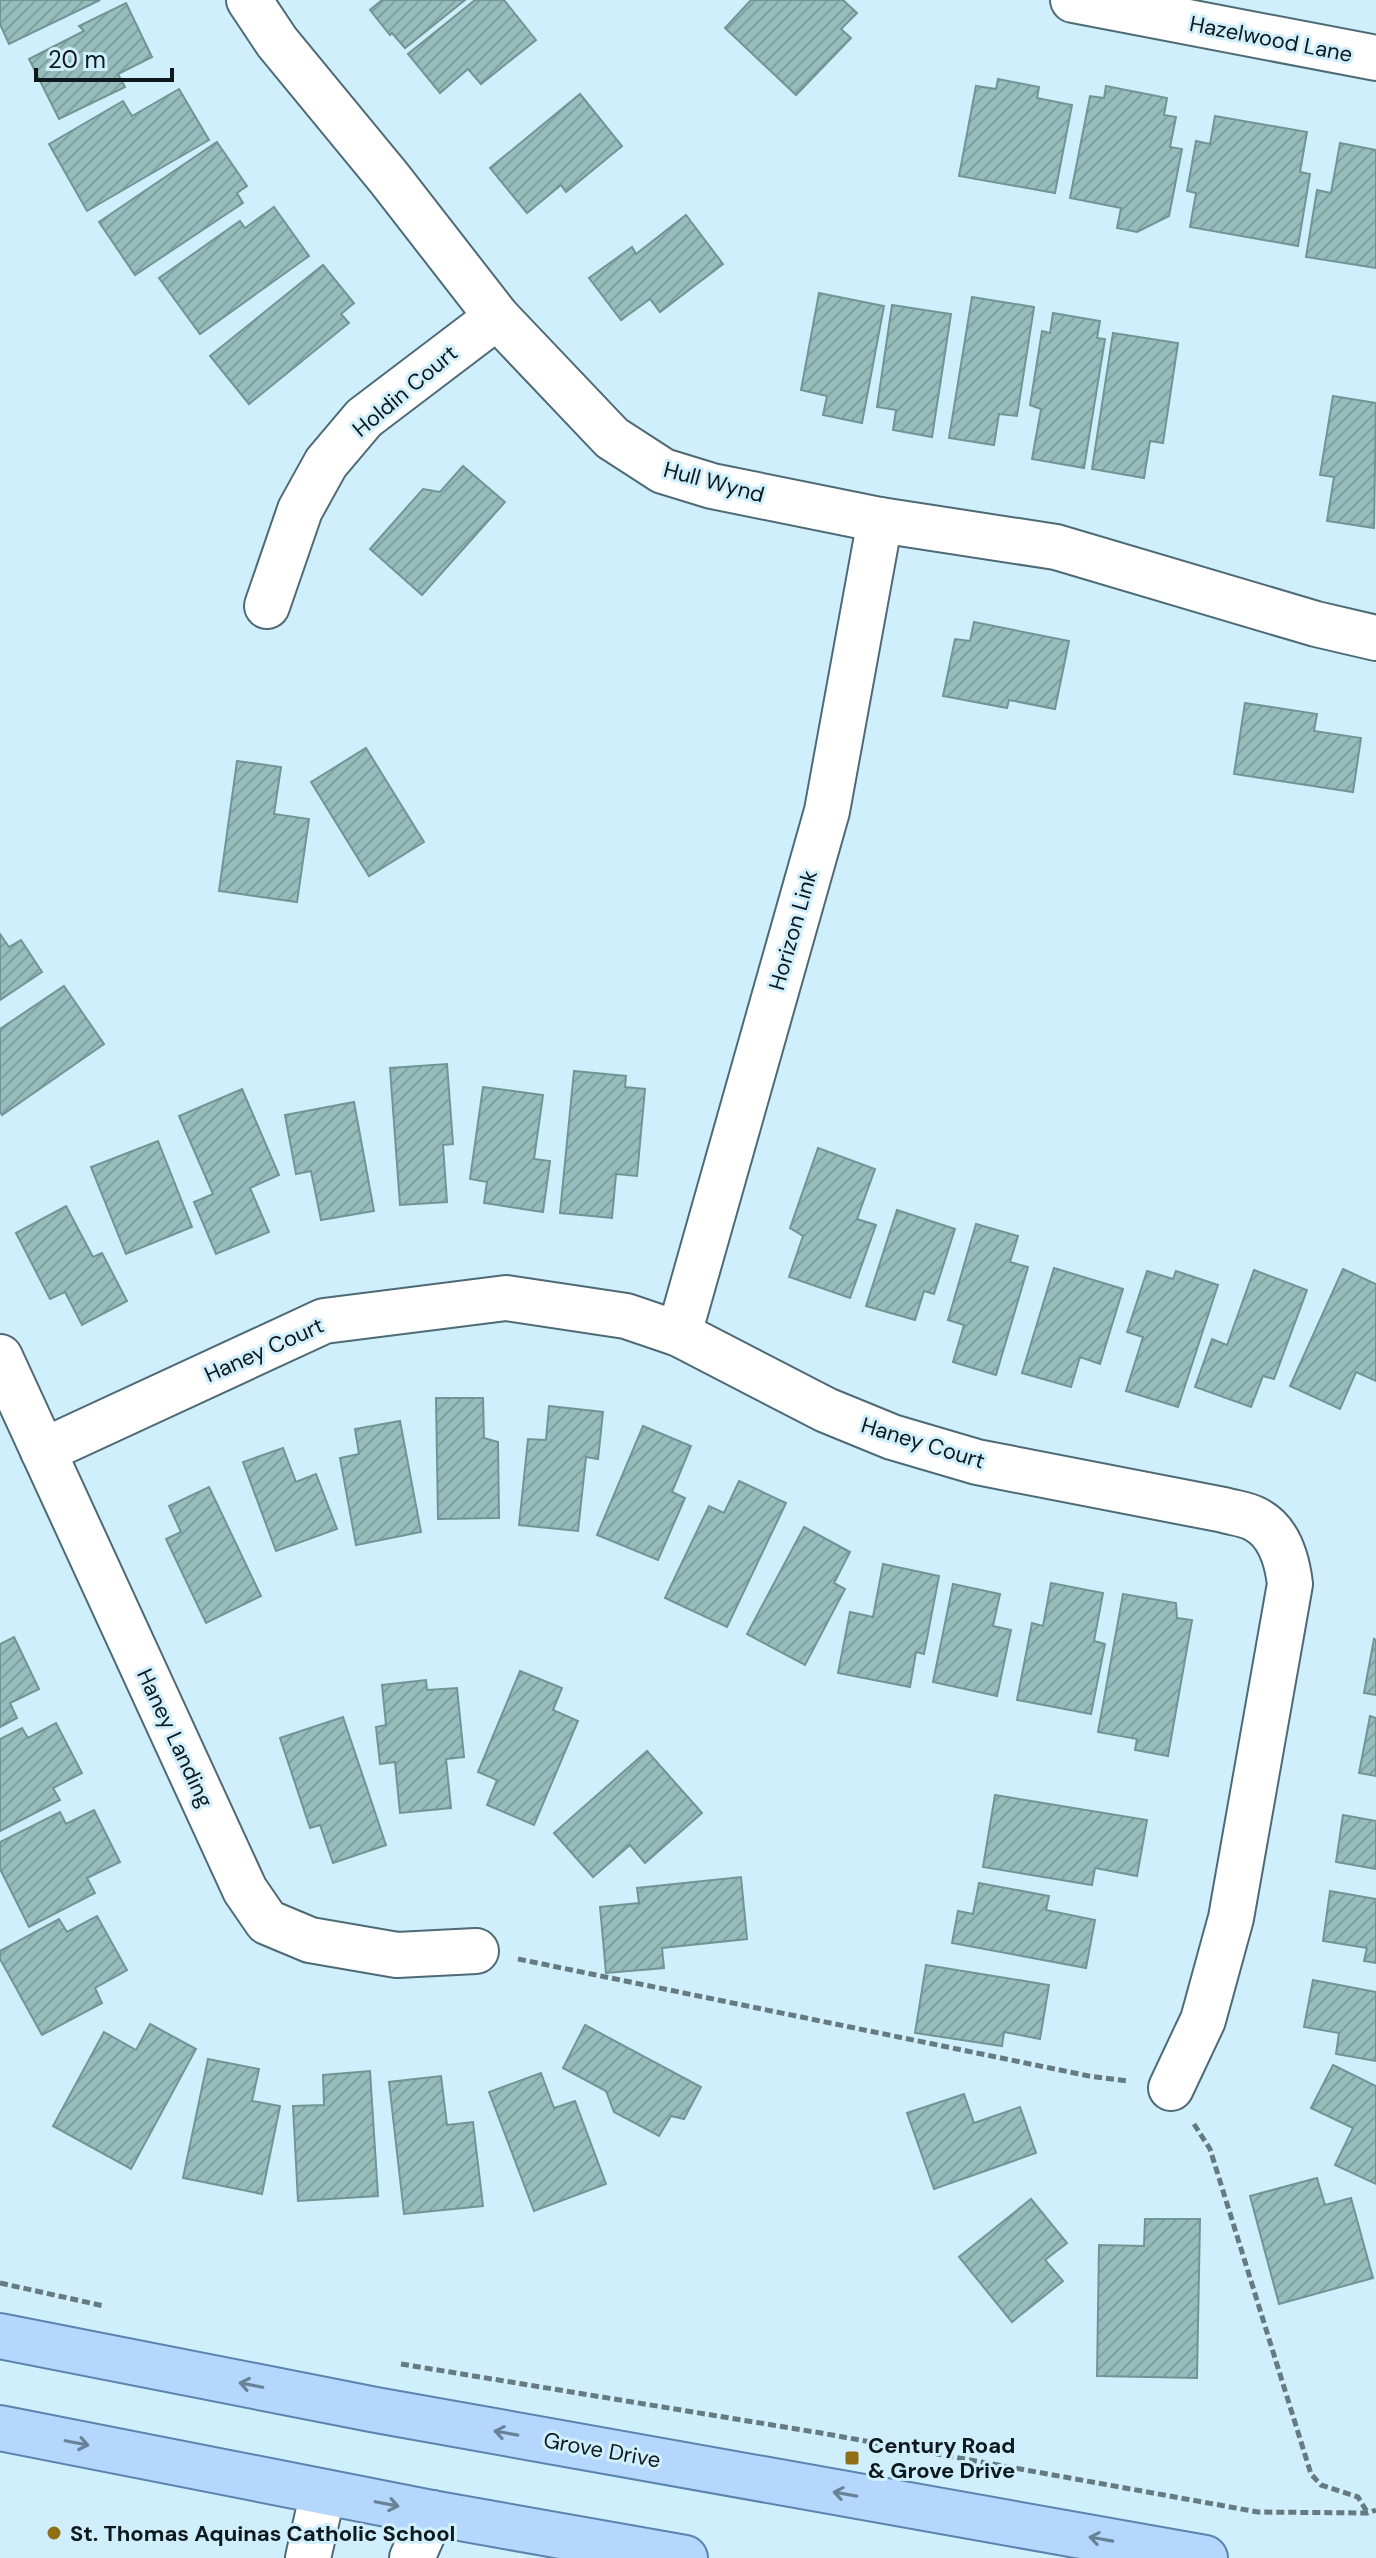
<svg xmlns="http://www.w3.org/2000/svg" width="1376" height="2558" font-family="'DM Sans',sans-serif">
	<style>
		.building { fill: url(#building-hatch); stroke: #739494; stroke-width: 2 }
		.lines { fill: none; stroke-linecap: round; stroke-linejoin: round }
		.minor-casing { stroke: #4e6a75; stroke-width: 48 }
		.major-casing { stroke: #5a84ad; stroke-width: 48 }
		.path { stroke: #667a82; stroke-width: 5; stroke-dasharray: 8 4; stroke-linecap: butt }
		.minor { stroke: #fff; stroke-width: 44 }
		.major { stroke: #b5d7fd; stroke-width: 44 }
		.oneway { stroke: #698298 }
		.poi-dot { fill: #906e14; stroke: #d0effc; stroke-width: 3 }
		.labels { text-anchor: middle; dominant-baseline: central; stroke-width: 6; stroke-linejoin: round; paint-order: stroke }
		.street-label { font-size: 22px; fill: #0d191d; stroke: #d0effc }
		.poi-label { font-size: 22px; font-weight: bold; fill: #0d191d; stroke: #d0effc; text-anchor: start }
	</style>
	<defs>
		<pattern id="building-hatch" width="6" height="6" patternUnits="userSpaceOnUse" patternTransform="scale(2)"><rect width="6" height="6" fill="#96bcbb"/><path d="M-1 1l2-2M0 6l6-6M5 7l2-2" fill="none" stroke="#80a1a0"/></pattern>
	</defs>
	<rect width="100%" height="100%" fill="#d0effc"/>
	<g class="building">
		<path d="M0,0h100l-91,44 -9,-20z"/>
		<path d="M382,0h83l-60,48 -13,-15 -2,2 -20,-25z"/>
		<path d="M475,0h29l32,40 -55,44 -13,-15 -28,24 -32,-39z"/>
		<path d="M751,0h92l14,13 -16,16 10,9 -55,57 -71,-67z"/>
		<path d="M126,3l26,54 -34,17 7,13 -66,32 -30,-60 55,-28 -5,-5z"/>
		<path d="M998,79l41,8 -2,11 35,7 -17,88 -96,-17 17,-90 20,3z"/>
		<path d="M1106,86l61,12 -3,17 12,2 -6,30 12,2 -13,67 -32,16 -20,-4 4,-20 -51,-10 20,-102 14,2z"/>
		<path d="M179,89l30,51 -122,71 -38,-67 74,-43 9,15z"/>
		<path d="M580,94l42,52 -56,46 -5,-7 -34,28 -37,-45z"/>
		<path d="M1215,116l92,16 -7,40 10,2 -12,72 -108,-19 6,-34 -9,-2 9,-50 14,3z"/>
		<path d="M217,142l30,44 -10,7 6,10 -108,72 -36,-53z"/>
		<path d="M1340,143l36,7v118l-70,-11 11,-67 14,3z"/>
		<path d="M274,207l35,49 -109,78 -41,-56 81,-57 5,7z"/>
		<path d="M686,215l37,49 -63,48 -10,-13 -29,21 -32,-42 43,-31 4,7z"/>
		<path d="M323,265l31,38 -13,11 8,9 -100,81 -39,-48z"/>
		<path d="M819,293l65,13 -22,117 -39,-8 4,-19 -26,-6z"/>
		<path d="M972,297l62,10 -17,109 -18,-2 -5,31 -45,-7z"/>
		<path d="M892,305l59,9 -19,123 -39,-7 3,-20 -19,-3z"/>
		<path d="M1053,313l47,8 -3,17 8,1 -21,129 -52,-9 9,-50 -11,-4 12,-74 8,2z"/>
		<path d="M1113,333l65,10 -15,100 -13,-2 -6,37 -52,-9z"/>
		<path d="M1333,396l43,7 -2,125 -47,-7 7,-44 -14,-2z"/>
		<path d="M463,466l42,36 -83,93 -52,-46 53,-60 17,3z"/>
		<path d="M974,622l95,19 -14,68 -46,-9 -2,8 -64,-12 12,-57 15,2z"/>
		<path d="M1245,703l72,11 -3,17 47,7 -8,54 -119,-18z"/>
		<path d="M366,748l58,94 -55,34 -58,-94z"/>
		<path d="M237,761l44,6 -7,47 35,5 -12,83 -78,-11z"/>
		<path d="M0,934l9,13 12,-7 21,32 -42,28z"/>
		<path d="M64,986l40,58 -102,71 -2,-3v-83z"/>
		<path d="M447,1064l6,80 -10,1 4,57 -47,3 -10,-137z"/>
		<path d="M574,1071l52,5 -1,11 20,2 -8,87 -21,-2 -4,44 -52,-5z"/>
		<path d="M483,1087l60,8 -9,64 16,2 -7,51 -59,-9 3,-21 -17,-3z"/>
		<path d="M242,1089l37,86 -29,13 19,44 -53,22 -22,-52 19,-8 -34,-78z"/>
		<path d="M354,1102l20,109 -53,9 -10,-49 -15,3 -11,-59z"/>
		<path d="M158,1141l34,86 -66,27 -35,-87z"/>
		<path d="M818,1148l57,21 -18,50 19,6 -26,73 -61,-21 14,-41 -13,-8z"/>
		<path d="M66,1206l27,51 9,-4 25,48 -45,24 -17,-33 -15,7 -34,-66z"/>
		<path d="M897,1210l58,19 -21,65 -10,-3 -9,29 -49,-14z"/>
		<path d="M976,1224l42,12 -8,26 18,5 -32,108 -43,-13 11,-37 -16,-5z"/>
		<path d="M1054,1268l69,21 -23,75 -20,-7 -9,30 -49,-14z"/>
		<path d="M1343,1269l33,15v97l-20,-9 -16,37 -50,-23z"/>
		<path d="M1254,1270l53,20 -33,89 -11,-3 -12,31 -56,-20 17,-48 15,6z"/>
		<path d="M1147,1271l26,8 3,-8 42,14 -40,122 -52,-16 17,-54 -16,-5z"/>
		<path d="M436,1398h47l1,40 14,4 1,76 -61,1z"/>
		<path d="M549,1406l54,6 -5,47 -12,-2 -8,74 -59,-6 9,-86 18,1z"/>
		<path d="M400,1421l21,111 -65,13 -16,-87 19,-4 -4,-25z"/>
		<path d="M643,1426l48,20 -19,46 13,6 -27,62 -61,-25z"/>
		<path d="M283,1448l13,34 20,-8 21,55 -61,22 -33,-89z"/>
		<path d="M739,1481l47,22 -59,124 -62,-29 44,-92 15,7z"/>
		<path d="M209,1487l52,109 -55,27 -40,-84 15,-7 -12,-26z"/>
		<path d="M804,1527l46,25 -16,31 11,6 -40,76 -58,-31z"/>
		<path d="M883,1564l56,12 -15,78 -8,-2 -6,35 -72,-14 12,-61 23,5z"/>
		<path d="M1051,1583l52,10 -9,48 11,3 -14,70 -74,-14 15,-77 11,3z"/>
		<path d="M953,1584l47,10 -7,32 18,4 -14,66 -64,-14z"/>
		<path d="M1123,1594l53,9 1,15 15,2 -24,136 -33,-6 2,-11 -39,-7z"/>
		<path d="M14,1637l25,52 -29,14 7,15 -17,9v-83z"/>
		<path d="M1374,1639l2,1v55l-12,-2z"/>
		<path d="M520,1671l42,17 -9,22 25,11 -44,104 -47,-20 10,-25 -19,-8z"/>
		<path d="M426,1680l1,10 30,-2 7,69 -18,2 5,49 -51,5 -5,-51 -15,2 -4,-37 10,-2 -4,-40z"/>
		<path d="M1370,1716l6,2v58l-17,-3z"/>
		<path d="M343,1717l43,128 -53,18 -13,-38 -10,3 -30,-90z"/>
		<path d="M56,1723l26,50 -29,15 7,12 -60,31v-92l22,-11 6,10z"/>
		<path d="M647,1751l55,62 -57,50 -15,-18 -37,32 -39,-44z"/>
		<path d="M995,1795l152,25 -10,56 -42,-8 -3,17 -109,-18z"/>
		<path d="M94,1810l26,52 -33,16 8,15 -66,34 -29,-58v-27l60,-30 6,12z"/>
		<path d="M1343,1815l33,6v48l-40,-7z"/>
		<path d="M741,1877l6,62 -85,9 2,20 -58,5 -6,-66 39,-4 -2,-15z"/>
		<path d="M979,1883l70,13 -3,14 49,10 -9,48 -134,-25 6,-32 15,3z"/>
		<path d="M1330,1891l46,8v64l-12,-2 3,-13 -44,-7z"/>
		<path d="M97,1916l30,54 -32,18 7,15 -60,32 -42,-76v-8l59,-32 8,13z"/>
		<path d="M926,1965l123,20 -9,54 -36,-7 -2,14 -87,-13z"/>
		<path d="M1313,1980l63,12v69l-40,-7 3,-21 -35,-6z"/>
		<path d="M150,2024l46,25 -65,120 -78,-43 51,-94 32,18z"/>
		<path d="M585,2025l116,62 -17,32 -13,-3 -12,20 -45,-24 -8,-21 -43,-23z"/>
		<path d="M208,2059l51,10 -7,32 28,5 -18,88 -79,-16z"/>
		<path d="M1333,2065l43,21v98l-41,-19 18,-37 -42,-20z"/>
		<path d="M370,2071l8,125 -80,5 -5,-95 31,-1 -1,-30z"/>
		<path d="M541,2073l13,35 21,-7 31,83 -72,27 -45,-119z"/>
		<path d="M441,2076l6,49 26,-3 10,84 -79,8 -15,-132z"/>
		<path d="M964,2094l10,29 46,-16 16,46 -102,36 -27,-76z"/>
		<path d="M1317,2178l8,27 26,-7 22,80 -94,26 -29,-108z"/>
		<path d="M1031,2199l36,44 -22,17 18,21 -51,41 -53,-65z"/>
		<path d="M1145,2219h55l-3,159 -100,-2 2,-131 45,1z"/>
	</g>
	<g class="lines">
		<defs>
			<g id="minor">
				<path d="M249,0l28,42 112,136 108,139 115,121 51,33 49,15 168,34 176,27 260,77 60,14"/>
				<path d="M1073,0l303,58"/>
				<path d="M267,606l33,-96 26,-47 38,-45 133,-101"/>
				<path d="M679,1334l148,-523 53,-291"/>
				<path d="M0,1357l245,533 22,32 43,18 87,15 79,-4"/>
				<path d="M43,1451l281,-130 182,-23 120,18 53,18 147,76 66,27 85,25 247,48c10,3 22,4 31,9 24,12 32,40 35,65l-59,334 -28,102 -32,68"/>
				<path d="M308,2558l15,-66"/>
				<path d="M412,2558l20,-45"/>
			</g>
			<g id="major">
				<path d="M0,2336l376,74 829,148"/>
				<path d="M0,2428l432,85 253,45"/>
			</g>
		</defs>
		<use href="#minor" class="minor-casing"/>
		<use href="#major" class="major-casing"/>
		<g class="path">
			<path d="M518,1959l571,117 39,5"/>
			<path d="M1194,2124l16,25 101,325 10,11 37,12 9,15"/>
			<path d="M0,2283l104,23"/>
			<path d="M401,2364l420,69 437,79 110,1 8,-3"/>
		</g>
		<use href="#minor" class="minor"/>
		<use href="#major" class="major"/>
	</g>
	<defs><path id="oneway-shaft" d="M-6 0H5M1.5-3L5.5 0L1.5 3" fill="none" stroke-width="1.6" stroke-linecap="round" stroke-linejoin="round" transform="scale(2)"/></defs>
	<g class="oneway">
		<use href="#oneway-shaft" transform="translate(251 2385) rotate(-169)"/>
		<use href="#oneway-shaft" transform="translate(506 2433) rotate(-170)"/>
		<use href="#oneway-shaft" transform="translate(77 2443) rotate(11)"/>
		<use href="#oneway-shaft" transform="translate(845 2494) rotate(-170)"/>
		<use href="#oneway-shaft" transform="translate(387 2504) rotate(11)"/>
		<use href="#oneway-shaft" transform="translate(1101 2539) rotate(-170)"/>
	</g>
	<g class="poi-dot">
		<rect x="844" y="2450" width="16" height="16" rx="4"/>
		<circle cx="54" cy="2533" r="8"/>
	</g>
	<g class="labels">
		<g class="street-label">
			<text transform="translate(1271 39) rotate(11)">Hazelwood Lane</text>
			<text transform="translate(405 391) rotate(-40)">Holdin Court</text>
			<text transform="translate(714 482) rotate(15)">Hull Wynd</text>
			<text transform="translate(793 930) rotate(-74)">Horizon Link</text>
			<text transform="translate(264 1350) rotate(-24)">Haney Court</text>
			<text transform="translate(923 1443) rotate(17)">Haney Court</text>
			<text transform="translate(175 1738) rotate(65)">Haney Landing</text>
			<text transform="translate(602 2450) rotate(10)">Grove Drive</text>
		</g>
		<g class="poi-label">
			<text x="868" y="2445">Century Road<tspan x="868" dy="25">&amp; Grove Drive</tspan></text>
			<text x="70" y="2533">St. Thomas Aquinas Catholic School</text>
		</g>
	</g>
	<path d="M36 68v12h136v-12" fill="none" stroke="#0d191d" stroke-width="4"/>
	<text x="48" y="68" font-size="24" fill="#0d191d" stroke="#d0effc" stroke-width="6" paint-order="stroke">20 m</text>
</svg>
